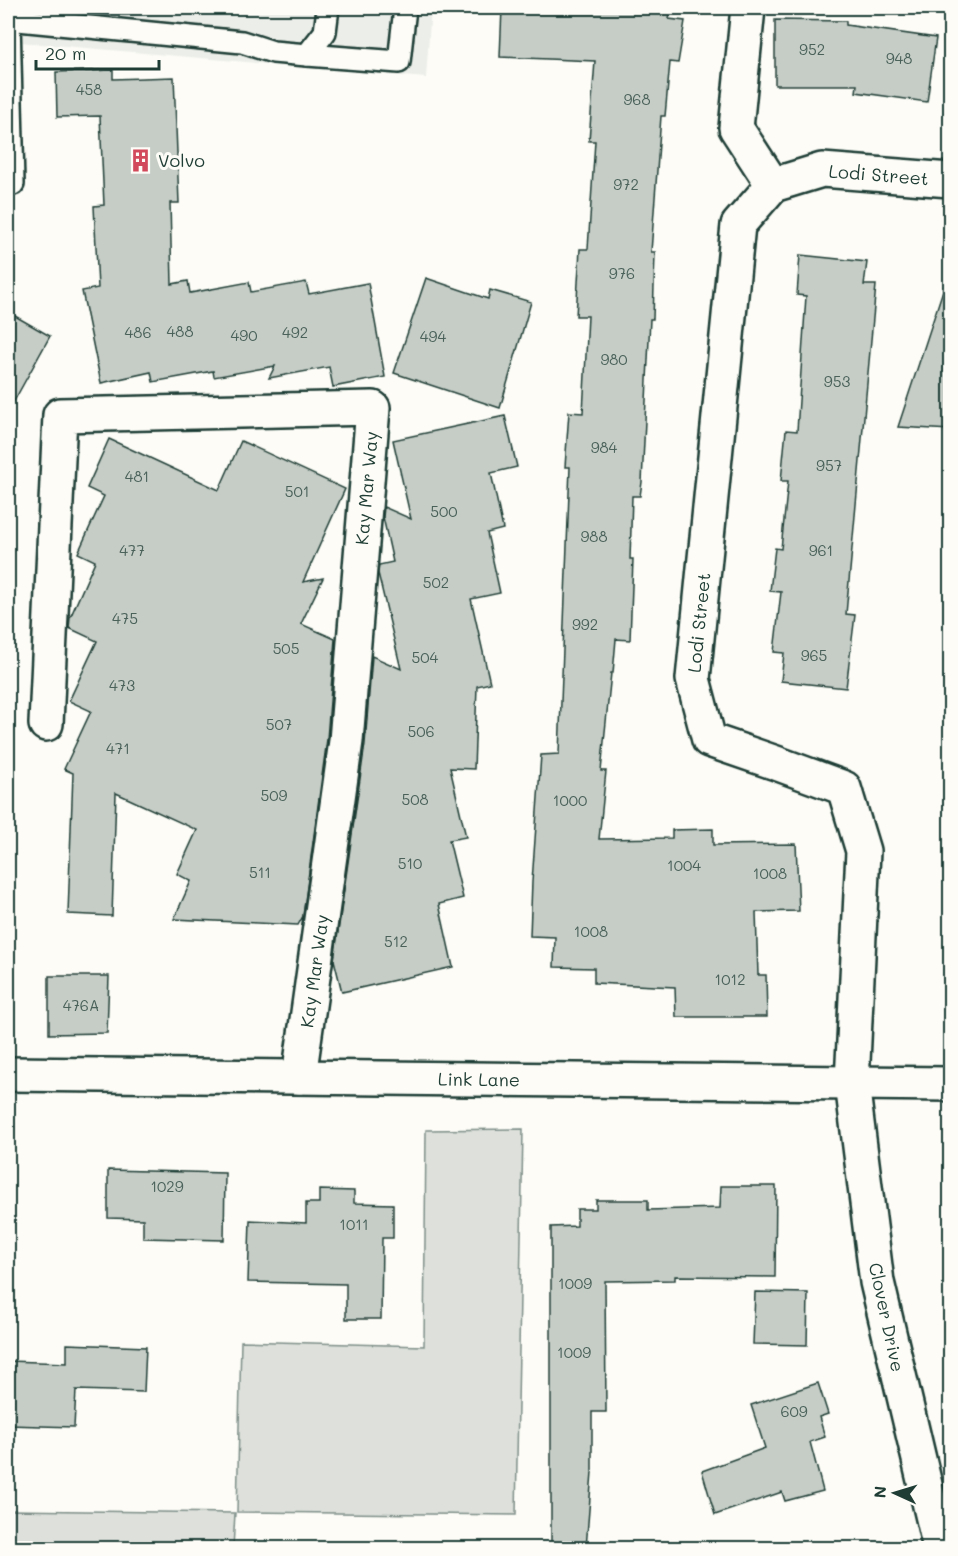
<svg xmlns="http://www.w3.org/2000/svg" width="958" height="1556" font-family="Mali,sans-serif">
	<style>
		.built { fill: #eceee9 }
		.green { fill: #dde0db; stroke: #7e8e88; stroke-width: 1.5 }
		.building { fill: #c6cdc7; stroke: #1f3d34; stroke-width: 1.5 }
		.lines { fill: none; stroke-linecap: round; stroke-linejoin: round }
		.lane-casing { stroke: #1f3d34; stroke-width: 26 }
		.street-casing { stroke: #1f3d34; stroke-width: 38 }
		.lane { stroke: #fdfcf7; stroke-width: 21 }
		.street { stroke: #fdfcf7; stroke-width: 33 }
		.labels { text-anchor: middle; dominant-baseline: central; stroke-width: 6; stroke-linejoin: round; paint-order: stroke }
		.number-label { font-size: 15px; fill: #496159 }
		.poi-label { font-size: 18px; fill: #1f3d34; stroke: #fdfcf7; text-anchor: start }
		.street-label { font-size: 18px; fill: #1f3d34; stroke: #fdfcf7 }
	</style>
	<rect width="100%" height="100%" fill="#fdfcf7"/>
	<filter id="ink" filterUnits="userSpaceOnUse"><feTurbulence type="fractalNoise" baseFrequency=".0167" numOctaves="2"/><feDisplacementMap in="SourceGraphic" scale="12" xChannelSelector="R" yChannelSelector="G"/><feConvolveMatrix kernelMatrix="1 2 1 2 8 2 1 2 1" color-interpolation-filters="sRGB"/></filter>
	<g filter="url(#ink)">
		<path class="built" d="M8,8h423l-5,70 -418,-37z"/>
		<g class="green">
			<path d="M523,1129l-7,386 -279,-3 4,-171 183,5 2,-216z"/>
			<path d="M8,1510l227,3 -2,35h-225z"/>
		</g>
		<g class="building">
			<path d="M502,8h169l-2,11 16,2 -7,42 -8,-1 -5,54h-4l-10,136h4l-2,67h-3l-8,163 -2,14h-8l-2,63h3l-3,81 -14,-1 -3,34h-2l-10,98h5l-7,68 73,-1v-8l41,-1v16l83,-1 3,67 -43,1 2,63h8l1,42h-91l-1,-30 -81,-4v-15l-40,-1 1,-30 -25,-1 2,-54 9,-127 18,-1 11,-287h-5l4,-55 14,1 5,-97h-12l4,-67h8l7,-108h-6l6,-80 -95,-4z"/>
			<path d="M775,20l71,1v4l90,13 -9,64 -71,-10 1,-7h-82z"/>
			<path d="M113,70v9l61,-2 5,126h-9l2,81 16,-3 2,12 59,-11 2,10 55,-10 3,12 59,-11 17,94 -52,10 -4,-20 -60,11 6,-12 -61,11 -1,-6 -60,11 -2,-10 -50,11 -19,-92 16,-3 -4,-82 10,-1 -4,-89 -43,1 -1,-45z"/>
			<path d="M800,255l67,7 -3,23h12l-30,329 9,1 -9,73 -65,-7 3,-28 -10,-1 7,-60 -11,-1 5,-43 6,1 7,-68h-7l5,-51 11,1 9,-135 -9,-1z"/>
			<path d="M426,278l62,21 2,-9 41,12 -31,106 -106,-35z"/>
			<path d="M944,287l7,1v142l-53,-3z"/>
			<path d="M8,312l42,24 -42,76z"/>
			<path d="M505,416l12,51 -26,6 12,56 -16,4 13,60 -29,6 19,84 -13,3 -3,83 -24,-1 16,69 -17,3 14,58 -24,6 14,63 -111,25 -8,-32 31,-216 7,-88 29,13 -23,-96 1,-8 14,-3 -10,-45 1,-10 27,12 -18,-79z"/>
			<path d="M109,439l110,51 22,-49 104,48 -42,93 20,-4 -22,46 34,15 -8,100 -24,177 -5,9 -124,-6 17,-38 -14,-7 20,-44 -81,-37 -4,123 -44,-2 5,-141 -9,-4 27,-58 -22,-10 28,-60 -28,-13 1,-10 25,-57 -17,-8 26,-57 -17,-8z"/>
			<path d="M49,976h60l-2,57 -58,1z"/>
			<path d="M108,1170l117,3 -1,67 -81,-2v-19l-35,-1z"/>
			<path d="M721,1186h55l-1,91 -100,-1v4l-70,1 1,131h-14v60l-6,76h-35v-321l26,-1v-17h19v-9h52v10l72,-2z"/>
			<path d="M319,1190l35,1v12l39,1v34h-11l-1,81h-35v-35l-98,-2 2,-62 56,3v-20h13z"/>
			<path d="M755,1292l53,1 -1,52 -54,-1z"/>
			<path d="M67,1344l79,3 -2,45 -68,-2 -2,37 -66,-2v-64l59,2z"/>
			<path d="M818,1383l10,31 -9,3 6,20 -15,5 13,49 -38,10 -3,-9 -67,23 -13,-44 63,-23 -14,-43z"/>
		</g>
		<g class="lines">
			<defs>
				<g id="lane">
					<path d="M8,19l234,23 31,10 34,3 18,-23 3,-24"/>
					<path d="M307,55l92,7 6,-54"/>
					<path d="M8,184h5l-4,-165"/>
				</g>
				<g id="street">
					<path d="M748,8l-12,120 37,57"/>
					<path d="M46,724l14,-309 313,-7 -27,333 -47,336"/>
					<path id="s1" d="M8,1074l942,10"/>
					<path id="s2" d="M940,1548l-63,-266 -25,-199 11,-232 -19,-63 -68,-25 -67,-23 -16,-61 45,-454 35,-40 49,-15 128,10"/>
				</g>
			</defs>
			<use href="#lane" class="lane-casing"/>
			<use href="#street" class="street-casing"/>
			<use href="#lane" class="lane"/>
			<use href="#street" class="street"/>
		</g>
	</g>
	<defs>
		<symbol id="building-bare" viewBox="-9 -9 18 18"><path d="M-4-6H4V6H1V3H-1V6H-4ZM-2.5-4.3h1.7v1.8h-1.7ZM.8-4.3h1.7v1.8H.8ZM-2.5-1h1.7V.8h-1.7ZM.8-1h1.7V.8H.8Z" fill="#d1495b" stroke="#fdfcf7" stroke-width="2.5" paint-order="stroke"/></symbol>
	</defs>
	<g fill-rule="evenodd">
		<use href="#building-bare" x="124" y="144" width="33" height="33"/>
	</g>
	<g class="labels">
		<g class="number-label">
			<text x="812" y="49">952</text>
			<text x="899" y="58">948</text>
			<text x="89" y="89">458</text>
			<text x="637" y="99">968</text>
			<text x="626" y="184">972</text>
			<text x="622" y="273">976</text>
			<text x="180" y="331">488</text>
			<text x="138" y="332">486</text>
			<text x="295" y="332">492</text>
			<text x="244" y="335">490</text>
			<text x="433" y="336">494</text>
			<text x="614" y="359">980</text>
			<text x="837" y="381">953</text>
			<text x="604" y="447">984</text>
			<text x="829" y="465">957</text>
			<text x="137" y="476">481</text>
			<text x="297" y="491">501</text>
			<text x="444" y="511">500</text>
			<text x="594" y="536">988</text>
			<text x="132" y="550">477</text>
			<text x="821" y="550">961</text>
			<text x="436" y="582">502</text>
			<text x="125" y="618">475</text>
			<text x="585" y="624">992</text>
			<text x="286" y="648">505</text>
			<text x="814" y="655">965</text>
			<text x="425" y="657">504</text>
			<text x="122" y="685">473</text>
			<text x="279" y="724">507</text>
			<text x="421" y="731">506</text>
			<text x="118" y="748">471</text>
			<text x="274" y="795">509</text>
			<text x="415" y="799">508</text>
			<text x="570" y="800">1000</text>
			<text x="410" y="863">510</text>
			<text x="684" y="865">1004</text>
			<text x="260" y="872">511</text>
			<text x="770" y="873">1008</text>
			<text x="591" y="931">1008</text>
			<text x="396" y="941">512</text>
			<text x="730" y="979">1012</text>
			<text x="81" y="1005">476A</text>
			<text x="167" y="1186">1029</text>
			<text x="354" y="1224">1011</text>
			<text x="575" y="1283">1009</text>
			<text x="574" y="1352">1009</text>
			<text x="794" y="1411">609</text>
		</g>
		<g class="poi-label">
			<text x="158" y="160">Volvo</text>
		</g>
		<g class="street-label">
			<text stroke="none"><textPath href="#s2" startOffset="1596">Lodi Street</textPath></text>
			<text transform="translate(366 488) rotate(-85)">Kay Mar Way</text>
			<text stroke="none"><textPath href="#s2" startOffset="1035">Lodi Street</textPath></text>
			<text transform="translate(314 971) rotate(-82)">Kay Mar Way</text>
			<text stroke="none"><textPath href="#s1" startOffset="471">Link Lane</textPath></text>
			<text transform="translate(887 1317) rotate(78)">Clover Drive</text>
		</g>
	</g>
	<rect width="958" height="1556" fill="none" stroke="#fdfcf7" stroke-width="30"/>
	<rect x="15" y="15" width="928" height="1526" fill="none" stroke="#1f3d34" stroke-width="2" filter="url(#ink)"/>
	<g transform="translate(895 1493) rotate(274)" stroke="#fdfcf7" stroke-width="4.5" paint-order="stroke">
	<path d="M0-4.5L10 22L0 15L-10 22Z" fill="#1f3d34"/>
	<text y="-9" font-size="16" font-weight="bold" text-anchor="middle" fill="#1f3d34">N</text>
	</g>
	<path d="M36 60v9h123v-9" fill="none" stroke="#1f3d34" stroke-width="3"/>
	<text x="45" y="60" font-size="18" fill="#1f3d34" stroke="#fdfcf7" stroke-width="4.5" paint-order="stroke">20 m</text>
</svg>
